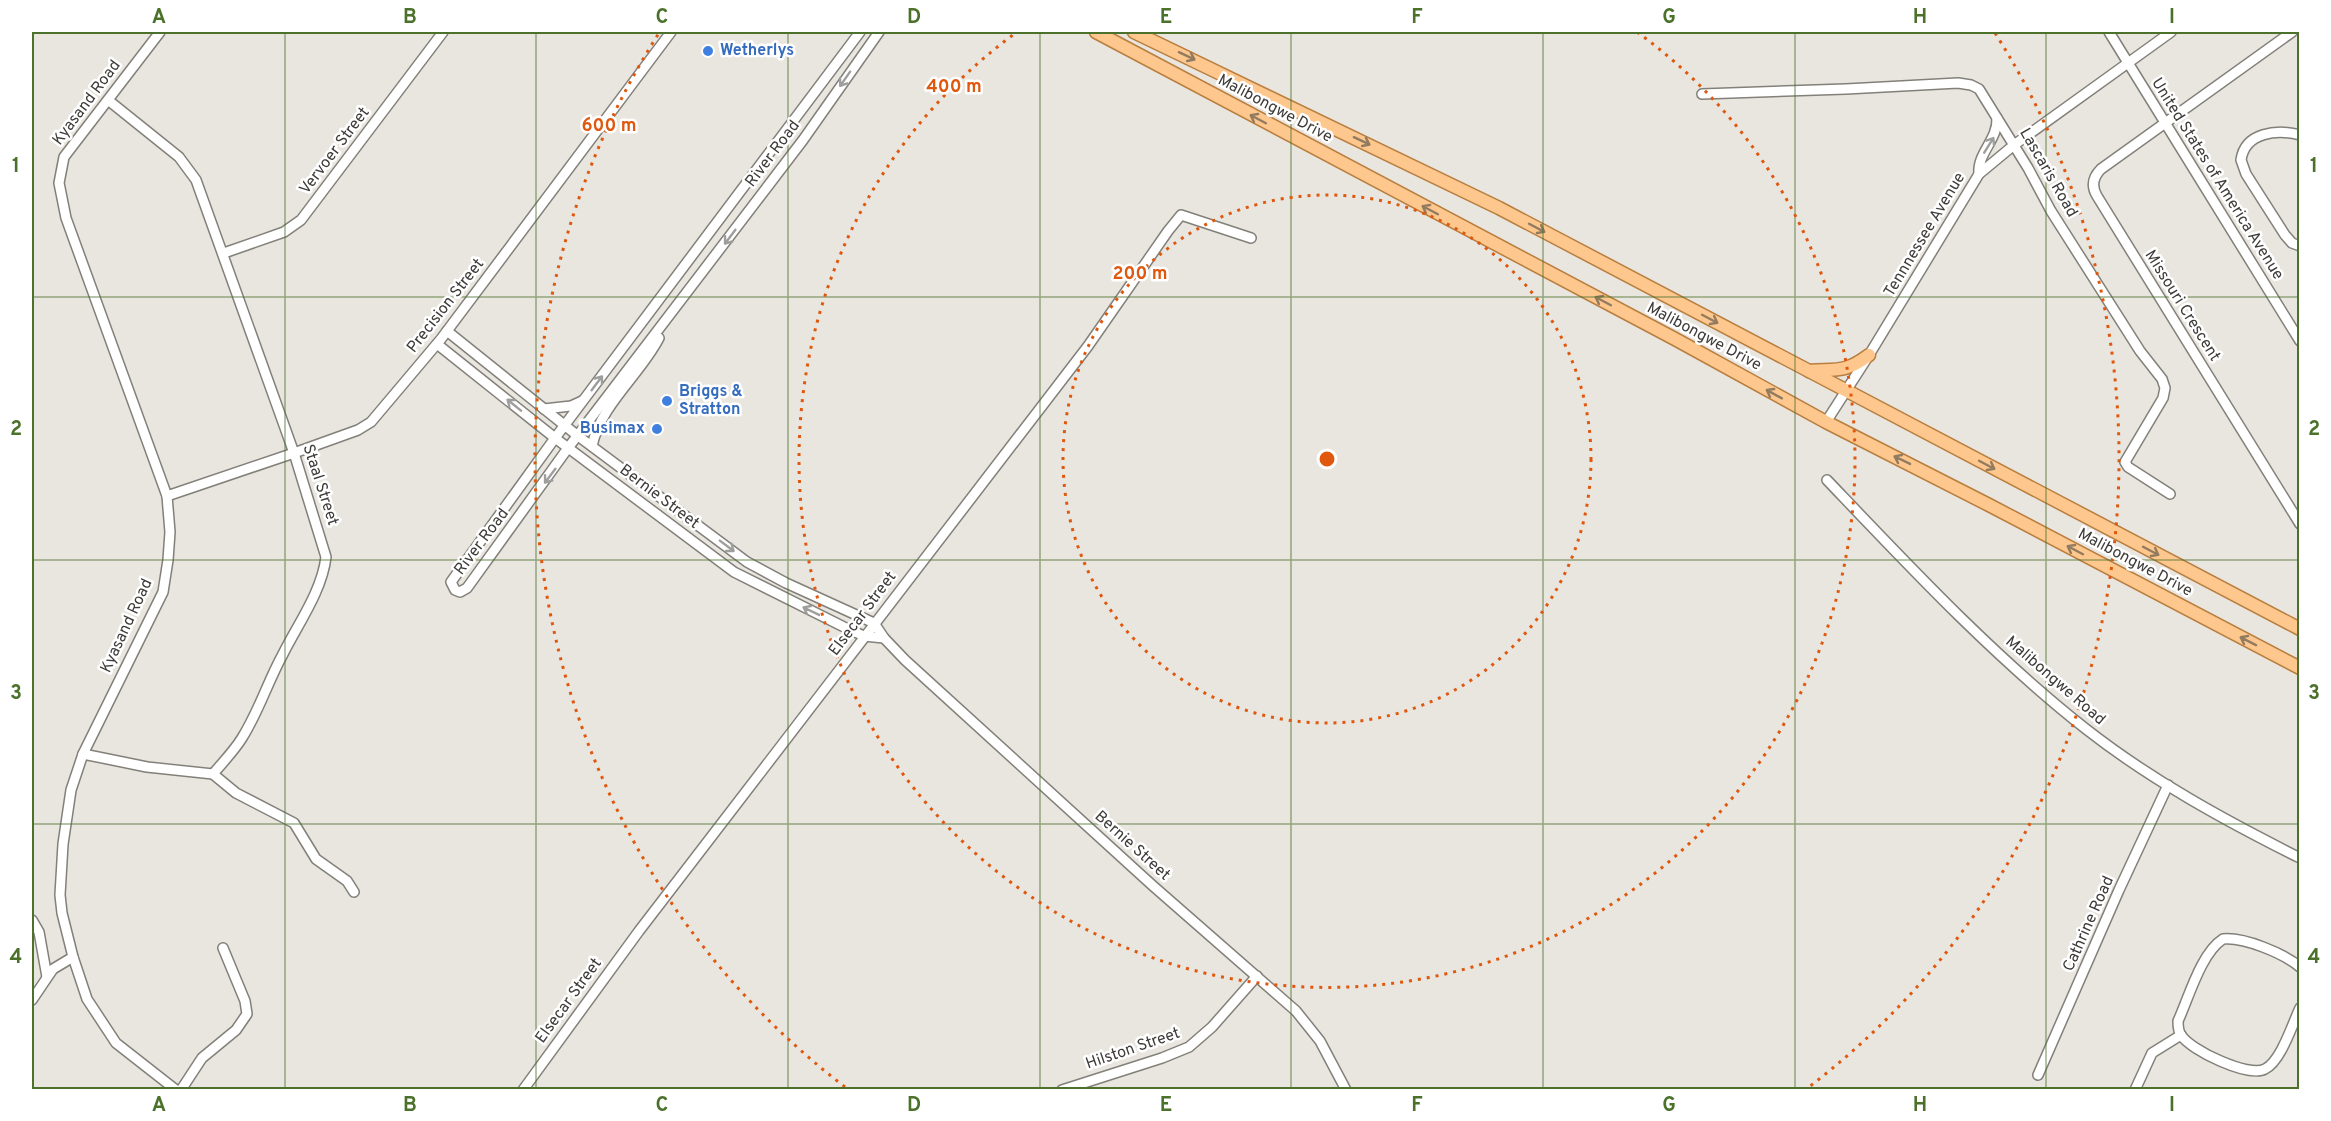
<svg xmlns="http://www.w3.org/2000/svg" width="2331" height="1121" font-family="Overpass,sans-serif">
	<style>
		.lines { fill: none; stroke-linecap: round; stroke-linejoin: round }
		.minor-casing { stroke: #83807a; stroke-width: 12 }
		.major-casing { stroke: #b97e3e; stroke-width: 15 }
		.minor { stroke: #fff; stroke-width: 9 }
		.major { stroke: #fdc78d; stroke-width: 12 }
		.oneway { stroke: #937b5f }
		.oneway2 { stroke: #9e9e9c }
		.grid { fill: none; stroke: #4b712b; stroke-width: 1.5; stroke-opacity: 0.55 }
		.ring { fill: none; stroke: #df580e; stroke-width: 3; stroke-dasharray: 3 6 }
		.shop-dot { fill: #3f7fe0; stroke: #fff; stroke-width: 2 }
		.labels { text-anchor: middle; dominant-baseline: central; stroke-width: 5; stroke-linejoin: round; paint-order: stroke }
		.shop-label { font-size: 16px; font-weight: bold; fill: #366cbe; stroke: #fff; text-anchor: start }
		.street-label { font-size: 16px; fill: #3d3c39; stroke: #fff }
		.centre { fill: #df580e; stroke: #fff; stroke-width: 3 }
		.ring-label { font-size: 18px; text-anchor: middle; font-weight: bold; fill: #df580e; stroke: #fff; stroke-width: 5; stroke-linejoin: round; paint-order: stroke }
		.neatline { fill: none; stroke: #4b712b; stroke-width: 2 }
		.grid-label { font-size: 20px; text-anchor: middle; font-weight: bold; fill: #4b712b }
	</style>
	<rect width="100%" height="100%" fill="#e9e5df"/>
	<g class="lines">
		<defs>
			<g id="minor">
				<path d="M160,32l-96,125 -5,26 7,35 101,278 3,36 -2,28 -5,32 -80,162 -12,36 -8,54 -3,51 2,18 11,44 14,42 29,44 60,47"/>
				<path d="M860,32l-305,406 -104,144 4,8 5,2 7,-4 101,-140 235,-308 76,-108"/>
				<path d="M2109,32l191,309"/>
				<path d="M2292,32l-191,137c-8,8 -10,17 -4,27l203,328"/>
				<path d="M1702,94l144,-5 112,-6 13,2 8,4 49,79 23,43 89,140 22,28 3,9 -2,10 -38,64 3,5 42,27"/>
				<path d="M2300,135c-23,-6 -55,-3 -59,25l5,14 39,61 7,8 8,3"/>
				<path d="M1979,174c-2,-21 19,-34 18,-56"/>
				<path d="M224,253l60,-21 17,-12 142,-188"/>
				<path d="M447,331l131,105 169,126 39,21 88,40 10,15 21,22 247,225 144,126 24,30 26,49"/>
				<path d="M437,344l118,94 179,134 114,57 16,7 20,2"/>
				<path d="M544,409l27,-3 11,-5"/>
				<path d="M1826,422l43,-67 110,-181 35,-29 157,-113"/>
				<path d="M592,446c9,-42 48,-71 67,-108"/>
				<path d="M1827,480c82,86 165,175 259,249 65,51 140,92 214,129"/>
				<path d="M167,496l127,-43 64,-23 13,-8 70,-83 230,-307"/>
				<path d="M83,754l64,13 66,7c10,-12 21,-23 29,-36 17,-27 26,-57 41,-84 15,-30 39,-63 43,-97l-32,-104 -98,-273 -17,-23 -71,-57"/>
				<path d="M213,774l23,19 58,30 22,36 31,22 7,11"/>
				<path d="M32,920l7,12 8,45"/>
				<path d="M2300,967c-17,-14 -56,-30 -77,-28 -22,14 -34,58 -45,82 0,5 0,10 3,14 9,15 68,43 84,34 16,-8 27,-44 35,-61"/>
				<path d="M32,1000l21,-31 20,-12"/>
				<path d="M2038,1075l81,-185 49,-105"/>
				<path d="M181,1090l21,-32 34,-28 11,-16 -2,-13 -22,-53"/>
				<path d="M523,1090l116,-159 449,-585 80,-115 13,-16 70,23"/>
				<path d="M1062,1090l100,-32 27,-11 23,-20 45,-51"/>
				<path d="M2135,1090l17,-37 29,-18"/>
			</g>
			<g id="major">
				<path d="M1096,32l579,307 151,83 163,83 311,163"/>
				<path d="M1134,32l365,176 801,421"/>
				<path d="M1809,371c29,-2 36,2 60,-16"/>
			</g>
		</defs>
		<use href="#minor" class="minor-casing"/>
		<use href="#major" class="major-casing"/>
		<use href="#minor" class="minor"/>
		<use href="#major" class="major"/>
	</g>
	<defs><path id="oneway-shaft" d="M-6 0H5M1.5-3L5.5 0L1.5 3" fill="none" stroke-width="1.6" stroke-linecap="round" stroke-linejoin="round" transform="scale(1.5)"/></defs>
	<g class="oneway">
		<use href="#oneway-shaft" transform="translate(1187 56) rotate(25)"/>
		<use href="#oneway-shaft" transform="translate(1258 119) rotate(-152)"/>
		<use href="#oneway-shaft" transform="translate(1362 141) rotate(25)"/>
		<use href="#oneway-shaft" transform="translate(1430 210) rotate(-152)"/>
		<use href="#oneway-shaft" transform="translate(1537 228) rotate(28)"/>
		<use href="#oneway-shaft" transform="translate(1603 301) rotate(-152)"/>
		<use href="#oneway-shaft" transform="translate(1710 319) rotate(28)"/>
		<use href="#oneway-shaft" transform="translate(1774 394) rotate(-151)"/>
		<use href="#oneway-shaft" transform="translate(1902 460) rotate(-154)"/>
		<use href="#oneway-shaft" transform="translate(1987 465) rotate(28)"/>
		<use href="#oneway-shaft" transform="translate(2075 550) rotate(-152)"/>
		<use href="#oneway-shaft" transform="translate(2151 551) rotate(28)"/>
		<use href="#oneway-shaft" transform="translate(2248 641) rotate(-153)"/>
	</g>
	<g class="oneway2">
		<use href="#oneway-shaft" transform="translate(845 79) rotate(125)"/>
		<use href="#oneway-shaft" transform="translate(1989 145) rotate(-58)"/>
		<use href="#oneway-shaft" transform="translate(730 237) rotate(127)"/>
		<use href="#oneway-shaft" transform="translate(597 383) rotate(-53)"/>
		<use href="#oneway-shaft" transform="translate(514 405) rotate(-141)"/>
		<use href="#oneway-shaft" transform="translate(550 476) rotate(127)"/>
		<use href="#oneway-shaft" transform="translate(727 546) rotate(37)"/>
		<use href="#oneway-shaft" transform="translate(811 611) rotate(-154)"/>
	</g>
	<path class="grid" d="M285,32v1058M536,32v1058M788,32v1058M1040,32v1058M1291,32v1058M1543,32v1058M1795,32v1058M2046,32v1058M32,297h2268M32,560h2268M32,824h2268"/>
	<g class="ring">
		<circle cx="1327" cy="459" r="264"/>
		<path d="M1637 32A528 528 0 1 1 1017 32"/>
		<path d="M845 1087A792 792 0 0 1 659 33M1995 33A792 792 0 0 1 1809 1087"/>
	</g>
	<g class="shop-dot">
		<circle cx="708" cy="51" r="6"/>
		<circle cx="667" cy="401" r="6"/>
		<circle cx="657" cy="429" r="6"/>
	</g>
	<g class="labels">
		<g class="shop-label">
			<text x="720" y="51">Wetherlys</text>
			<text x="679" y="392">Briggs &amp;<tspan x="679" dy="18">Stratton</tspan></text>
			<text x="645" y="429" text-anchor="end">Busimax</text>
		</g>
		<g class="street-label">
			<text transform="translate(87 103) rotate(-53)">Kyasand Road</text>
			<text transform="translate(1275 109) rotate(28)">Malibongwe Drive</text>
			<text transform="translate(335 151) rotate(-53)">Vervoer Street</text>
			<text transform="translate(773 154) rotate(-53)">River Road</text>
			<text transform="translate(2048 173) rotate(60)">Lascaris Road</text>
			<text transform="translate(2217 179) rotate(58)">United States of America Avenue</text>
			<text transform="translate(1925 235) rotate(-59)">Tennnessee Avenue</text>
			<text transform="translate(446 306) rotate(-52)">Precision Street</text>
			<text transform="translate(2182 306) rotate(58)">Missouri Crescent</text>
			<text transform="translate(1704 337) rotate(28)">Malibongwe Drive</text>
			<text transform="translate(320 485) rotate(72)">Staal Street</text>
			<text transform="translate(659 497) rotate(37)">Bernie Street</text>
			<text transform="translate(482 542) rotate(-53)">River Road</text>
			<text transform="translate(2135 563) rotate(28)">Malibongwe Drive</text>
			<text transform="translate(863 614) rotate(-53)">Elsecar Street</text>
			<text transform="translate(127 626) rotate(-65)">Kyasand Road</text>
			<text transform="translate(2055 681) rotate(41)">Malibongwe Road</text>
			<text transform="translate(1132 846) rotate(42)">Bernie Street</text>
			<text transform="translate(2089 924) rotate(-66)">Cathrine Road</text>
			<text transform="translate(569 1001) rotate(-54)">Elsecar Street</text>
			<text transform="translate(1133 1049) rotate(-19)">Hilston Street</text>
		</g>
	</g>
	<circle cx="1327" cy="459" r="9" class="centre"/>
	<g class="ring-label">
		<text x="954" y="92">400 m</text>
		<text x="609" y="131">600 m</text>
		<text x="1140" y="279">200 m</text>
	</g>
	<rect width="2331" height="1121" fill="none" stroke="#ffffff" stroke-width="66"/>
	<rect x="33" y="33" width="2265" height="1055" class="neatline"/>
	<g class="grid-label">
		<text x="159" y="23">A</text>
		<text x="410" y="23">B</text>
		<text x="662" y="23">C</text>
		<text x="914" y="23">D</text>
		<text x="1166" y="23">E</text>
		<text x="1417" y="23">F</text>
		<text x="1669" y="23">G</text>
		<text x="1920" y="23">H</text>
		<text x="2172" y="23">I</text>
		<text x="16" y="172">1</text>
		<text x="2314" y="172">1</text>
		<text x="16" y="435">2</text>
		<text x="2314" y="435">2</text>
		<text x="16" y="699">3</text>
		<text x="2314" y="699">3</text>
		<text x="16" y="963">4</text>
		<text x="2314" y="963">4</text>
		<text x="159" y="1111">A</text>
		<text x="410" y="1111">B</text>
		<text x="662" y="1111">C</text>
		<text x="914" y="1111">D</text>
		<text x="1166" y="1111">E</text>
		<text x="1417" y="1111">F</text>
		<text x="1669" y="1111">G</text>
		<text x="1920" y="1111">H</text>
		<text x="2172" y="1111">I</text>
	</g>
</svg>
